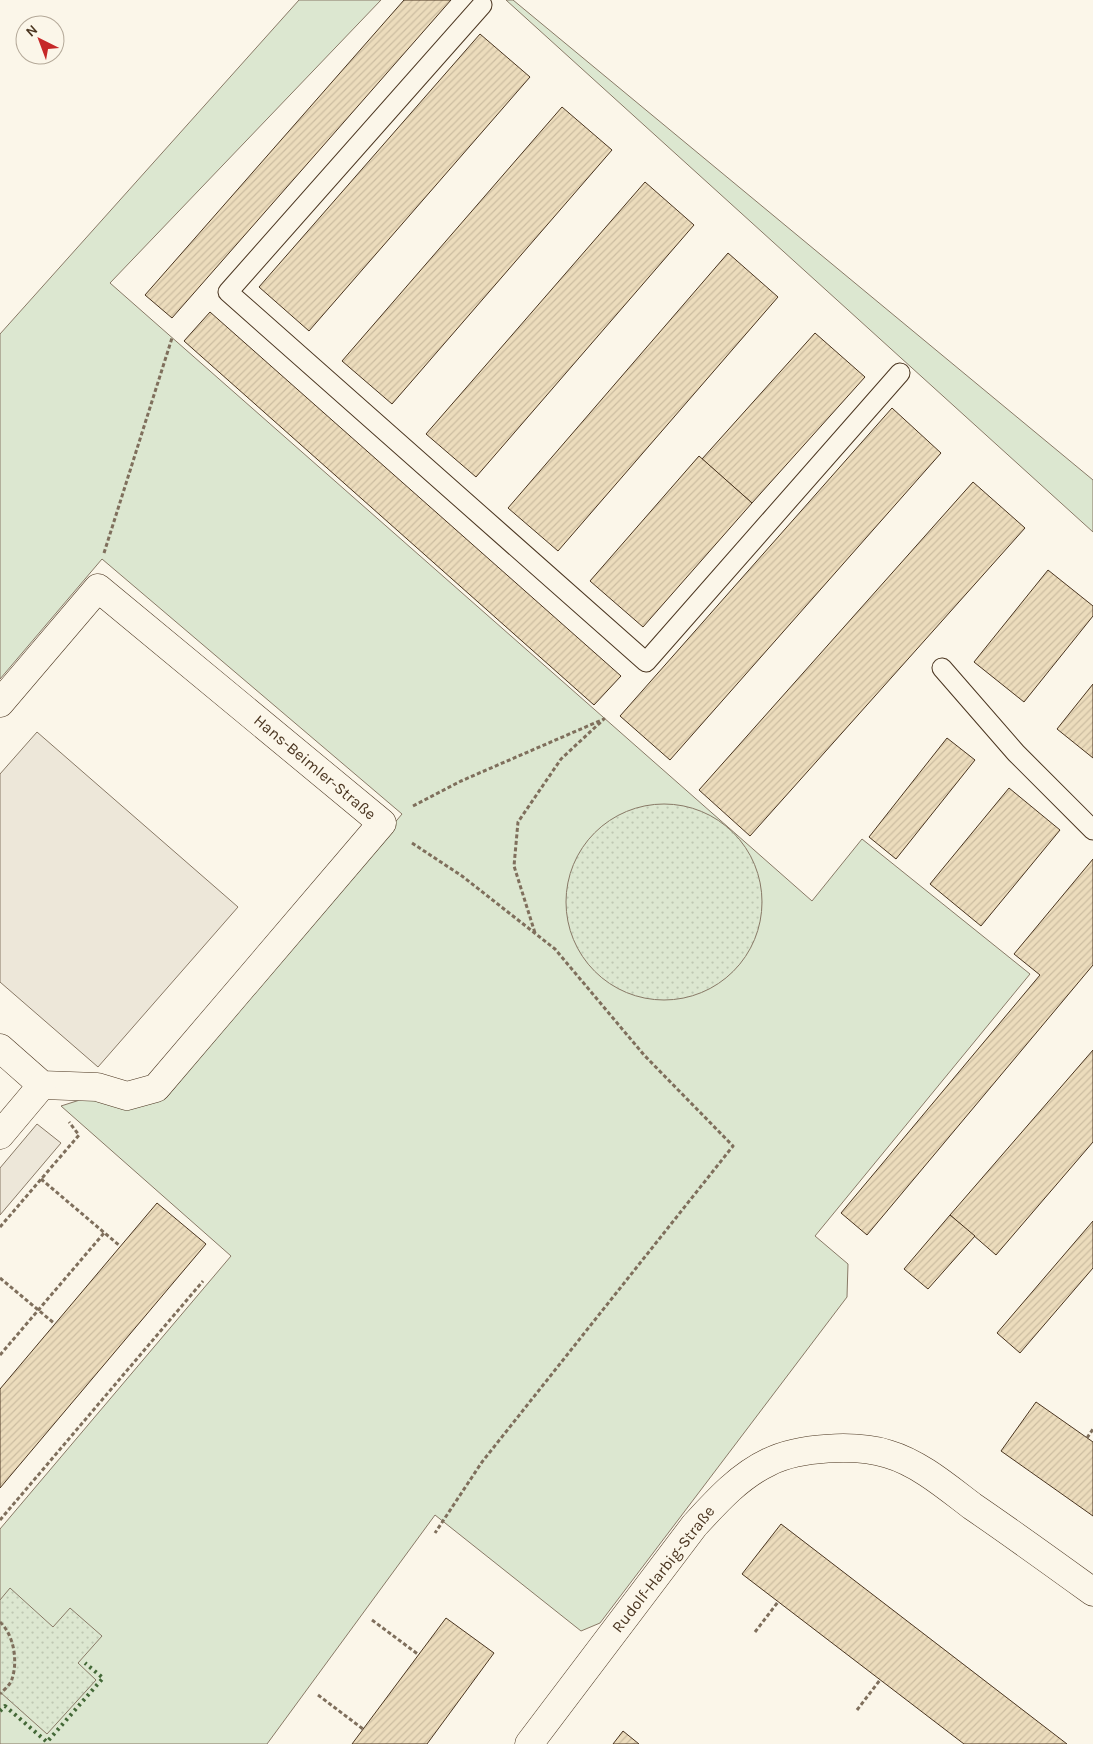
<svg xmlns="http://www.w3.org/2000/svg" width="1093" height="1744" font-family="Karla,sans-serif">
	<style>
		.grass { fill: #dce7d0; stroke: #887966 }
		.park { fill: url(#park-dots); stroke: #887966 }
		.parking { fill: #ede7d9; stroke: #887966 }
		.building { fill: url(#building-hatch); stroke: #4a3520 }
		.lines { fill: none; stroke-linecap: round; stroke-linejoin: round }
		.service-casing { stroke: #4a3520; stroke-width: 21 }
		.minor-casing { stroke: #4a3520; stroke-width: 29 }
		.path { stroke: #7f6f5c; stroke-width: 3; stroke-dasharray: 4 2.5; stroke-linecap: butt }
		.service { stroke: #fbf6e9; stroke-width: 19 }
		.minor { stroke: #fbf6e9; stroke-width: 28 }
		.hedge { stroke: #436837; stroke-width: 4; stroke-dasharray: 2.5 4; stroke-linecap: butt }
		.labels { text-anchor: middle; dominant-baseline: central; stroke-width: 4; stroke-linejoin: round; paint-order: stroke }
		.street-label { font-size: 16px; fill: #4a3520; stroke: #fbf6e9 }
	</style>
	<defs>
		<pattern id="park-dots" width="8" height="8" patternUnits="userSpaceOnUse" patternTransform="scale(1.25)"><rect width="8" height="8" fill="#dce7d0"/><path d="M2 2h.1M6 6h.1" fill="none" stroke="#bec7b2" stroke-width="1.8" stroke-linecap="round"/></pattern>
		<pattern id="building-hatch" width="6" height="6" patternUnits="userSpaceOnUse" patternTransform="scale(1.25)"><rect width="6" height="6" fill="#ecdcbc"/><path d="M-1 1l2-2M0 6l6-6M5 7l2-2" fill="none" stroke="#ccbda1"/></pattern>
	</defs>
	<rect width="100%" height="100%" fill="#fbf6e9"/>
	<g class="grass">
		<path d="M299,0h82l-271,283 702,618 50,-62 168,135 -215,262 33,28 -1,33 -247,326 -19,8 -146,-116 -168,229h-267v-215l231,-273 -170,-150 25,-8 39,6 41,-6 236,-284 -300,-255 -102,120v-345z"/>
		<path d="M506,0h7l580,480v52z"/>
	</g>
	<g class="park">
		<circle cx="664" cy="902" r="98"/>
		<path d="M10,1588l43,39 17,-19 32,28 -24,27 18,17 -49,54 -47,-42v-92z"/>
	</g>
	<g class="parking">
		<path d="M37,732l201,175 -140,160 -98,-85v-208z"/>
		<path d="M37,1124l24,19 -61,72v-47z"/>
	</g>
	<g class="building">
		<path d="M404,0h47l-279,318 -27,-23z"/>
		<path d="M480,34l50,43 -221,254 -50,-44z"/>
		<path d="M562,107l50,43 -220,254 -50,-43z"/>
		<path d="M645,182l49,43 -218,252 -50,-43z"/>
		<path d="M728,253l50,44 -220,254 -50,-43z"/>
		<path d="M210,312l411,364 -27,29 -410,-364z"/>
		<path d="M815,333l50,44 -113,126 -50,-44z"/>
		<path d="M892,408l49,45 -271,307 -50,-44z"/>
		<path d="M699,456l53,47 -109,124 -53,-46z"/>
		<path d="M973,482l52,46 -275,308 -51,-46z"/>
		<path d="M1048,570l45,36v10l-69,86 -50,-40z"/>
		<path d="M1093,684v74l-36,-29z"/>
		<path d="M947,738l28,22 -79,99 -27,-22z"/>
		<path d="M1009,788l51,42 -79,96 -51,-42z"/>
		<path d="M1093,859v106l-226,270 -26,-22 199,-238 -26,-21z"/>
		<path d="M1093,1050v92l-97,113 -46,-40z"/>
		<path d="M157,1203l49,41 -206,244v-99z"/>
		<path d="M950,1215l25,21 -47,53 -24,-20z"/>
		<path d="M1093,1221v47l-73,85 -23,-20z"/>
		<path d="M1036,1402l57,40v74l-92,-65z"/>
		<path d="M781,1524l286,220h-103l-222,-170z"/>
		<path d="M446,1618l48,35 -67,91h-75z"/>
		<path d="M623,1731l16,13h-26z"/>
	</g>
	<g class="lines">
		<defs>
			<g id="service">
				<path d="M482,5l-254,287 418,370 254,-289"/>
				<path d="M942,668l74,85 77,77"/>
			</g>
			<g id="minor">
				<path d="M0,703l98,-115 284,235 -226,265 -29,8 -30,-9 -55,-2 -42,-37"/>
				<path d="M0,1135l42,-50"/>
				<path d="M529,1744l165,-218c22,-24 45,-50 75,-64 30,-15 87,-18 119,-8 31,9 59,33 84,52 41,28 81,57 121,86"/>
			</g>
		</defs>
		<use href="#service" class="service-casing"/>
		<use href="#minor" class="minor-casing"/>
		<g class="path">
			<path d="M104,553l68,-215"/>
			<path d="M413,806l48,-25 143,-62 -43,40 -43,63 -4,44 21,67"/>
			<path d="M412,843l50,33 93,73 89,106 89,91 -251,316 -47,71"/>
			<path d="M41,1179l79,67"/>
			<path d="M0,1227l79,-92 -10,-13"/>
			<path d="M0,1278l55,46"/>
			<path d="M0,1355l104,-122"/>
			<path d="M1087,1438l6,-9"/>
			<path d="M0,1520l203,-239"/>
			<path d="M372,1620l47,35"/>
			<path d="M0,1622c14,13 18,39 12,57 -1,5 -8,11 -12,15"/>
			<path d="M755,1632l23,-30"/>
			<path d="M318,1695l45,34"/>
			<path d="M857,1710l23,-30"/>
		</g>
		<use href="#service" class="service"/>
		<use href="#minor" class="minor"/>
		<path class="hedge" d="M0,1711l5,-5 42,36 56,-64 -18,-15"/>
	</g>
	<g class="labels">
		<g class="street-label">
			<text transform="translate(315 767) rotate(40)">Hans-Beimler-Straße</text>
			<text transform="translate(663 1569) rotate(-52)">Rudolf-Harbig-Straße</text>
		</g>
	</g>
	<g transform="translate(40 40) rotate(318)"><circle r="24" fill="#fbf6e9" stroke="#b4a999"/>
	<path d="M0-4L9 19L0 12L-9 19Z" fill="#c62828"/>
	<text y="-8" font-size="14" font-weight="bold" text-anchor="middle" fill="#4a3520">N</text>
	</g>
</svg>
